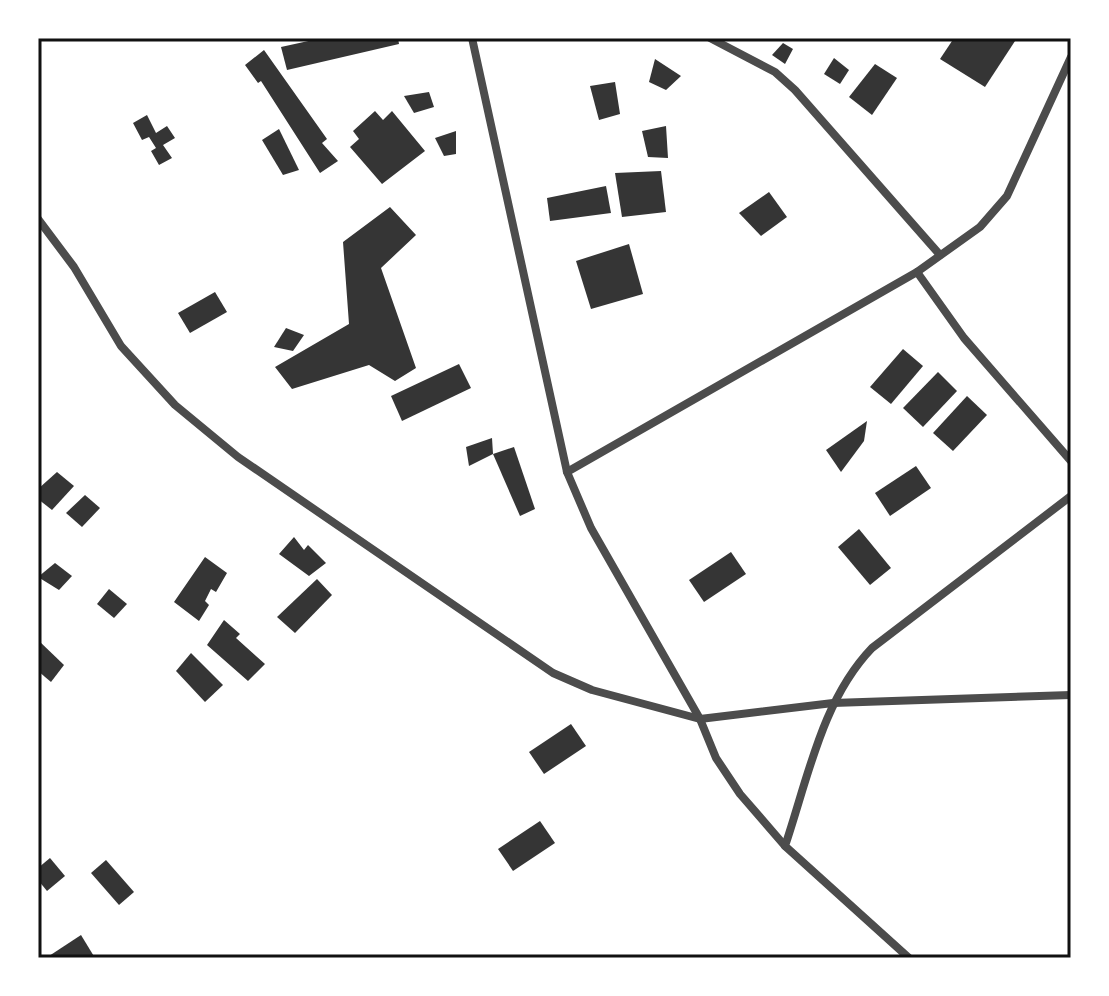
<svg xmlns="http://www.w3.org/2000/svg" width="1109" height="996" font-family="'Libre Baskerville',serif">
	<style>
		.building { fill: #353535 }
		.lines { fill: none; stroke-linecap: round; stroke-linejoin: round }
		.minor { stroke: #4c4c4c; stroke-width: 8 }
		.neatline { fill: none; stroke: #111; stroke-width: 3 }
	</style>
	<rect width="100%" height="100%" fill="#fff"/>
	<g class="building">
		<path d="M322,38h76l1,6 -112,26 -6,-23z"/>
		<path d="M954,38h63l-32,49 -45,-28z"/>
		<path d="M783,43l10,6 -8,15 -13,-9z"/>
		<path d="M264,50l63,89 -5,4 16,18 -18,12 -59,-92 -3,2 -13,-18z"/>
		<path d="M834,58l15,12 -9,14 -16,-10z"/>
		<path d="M655,59l26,17 -15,14 -17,-8z"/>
		<path d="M875,64l22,14 -25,37 -23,-18z"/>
		<path d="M615,82l5,32 -21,6 -9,-34z"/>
		<path d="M429,92l5,15 -20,6 -10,-17z"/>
		<path d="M375,111l8,9 9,-9 33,40 -43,33 -32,-37 9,-8 -6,-8z"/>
		<path d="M147,115l9,18 11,-7 8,12 -12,7 9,13 -13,7 -8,-14 5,-3 -7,-11 -7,3 -9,-17z"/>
		<path d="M666,126l2,32 -20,-1 -6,-26z"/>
		<path d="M279,129l20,41 -16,5 -21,-35z"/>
		<path d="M456,131v23l-12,2 -9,-18z"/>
		<path d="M661,171l5,41 -44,5 -7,-44z"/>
		<path d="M606,186l5,27 -61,8 -3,-23z"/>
		<path d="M769,192l18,25 -26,19 -22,-23z"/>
		<path d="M390,207l26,28 -35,33 35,100 -21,13 -26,-16 -77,24 -17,-22 74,-43 -6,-82z"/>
		<path d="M629,244l14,50 -52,15 -15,-48z"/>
		<path d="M215,292l12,20 -37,21 -12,-20z"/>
		<path d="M286,328l18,7 -11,16 -19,-4z"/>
		<path d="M903,349l20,17 -32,38 -21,-17z"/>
		<path d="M459,364l12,24 -69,33 -11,-25z"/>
		<path d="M938,372l19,19 -34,36 -20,-19z"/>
		<path d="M967,396l20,19 -34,36 -20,-18z"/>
		<path d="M867,421l-3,20 -23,31 -15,-22z"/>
		<path d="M492,438l1,16 -24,12 -3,-19z"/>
		<path d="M514,447l21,62 -15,7 -27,-62z"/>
		<path d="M916,466l15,22 -41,28 -15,-23z"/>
		<path d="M57,472l17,14 -22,24 -14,-11v-10z"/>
		<path d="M85,495l15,13 -18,19 -16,-14z"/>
		<path d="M859,529l32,39 -21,17 -32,-38z"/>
		<path d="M294,537l10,13 4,-5 18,18 -17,13 -30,-22z"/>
		<path d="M731,552l15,22 -42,28 -15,-22z"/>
		<path d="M205,557l22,16 -11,19 -5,-3 -6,12 4,4 -10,16 -25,-19z"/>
		<path d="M55,563l17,13 -13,14 -21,-13z"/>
		<path d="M317,579l15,16 -37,38 -18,-16z"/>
		<path d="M109,589l18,15 -13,14 -17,-14z"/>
		<path d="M224,620l16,14 -4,4 29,26 -17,17 -41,-36z"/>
		<path d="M38,640l26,25 -13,17 -13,-11z"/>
		<path d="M191,653l32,32 -18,17 -29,-31z"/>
		<path d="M571,724l15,22 -42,28 -15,-22z"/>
		<path d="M540,821l15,22 -42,28 -15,-22z"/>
		<path d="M50,858l15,18 -18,15 -9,-11v-12z"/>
		<path d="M106,860l28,32 -15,13 -28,-32z"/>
		<path d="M81,935l14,23h-49z"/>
	</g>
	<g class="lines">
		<g class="minor">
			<path d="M472,38l95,434 24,56 109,191 16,39 24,36 45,52"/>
			<path d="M710,38l65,34 20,18 145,165"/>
			<path d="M38,219l36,48 47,79 54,59 63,52 315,216 39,17 108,29 133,-16 238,-8"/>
			<path d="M917,272l47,66 107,123"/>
			<path d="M567,472l350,-200 63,-45 27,-31 64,-139"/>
			<path d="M909,958l-124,-112c23,-68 37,-146 87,-198l199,-152"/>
		</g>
	</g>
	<rect width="1109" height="996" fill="none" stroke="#ffffff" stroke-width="80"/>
	<rect x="40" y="40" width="1029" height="916" class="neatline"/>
</svg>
